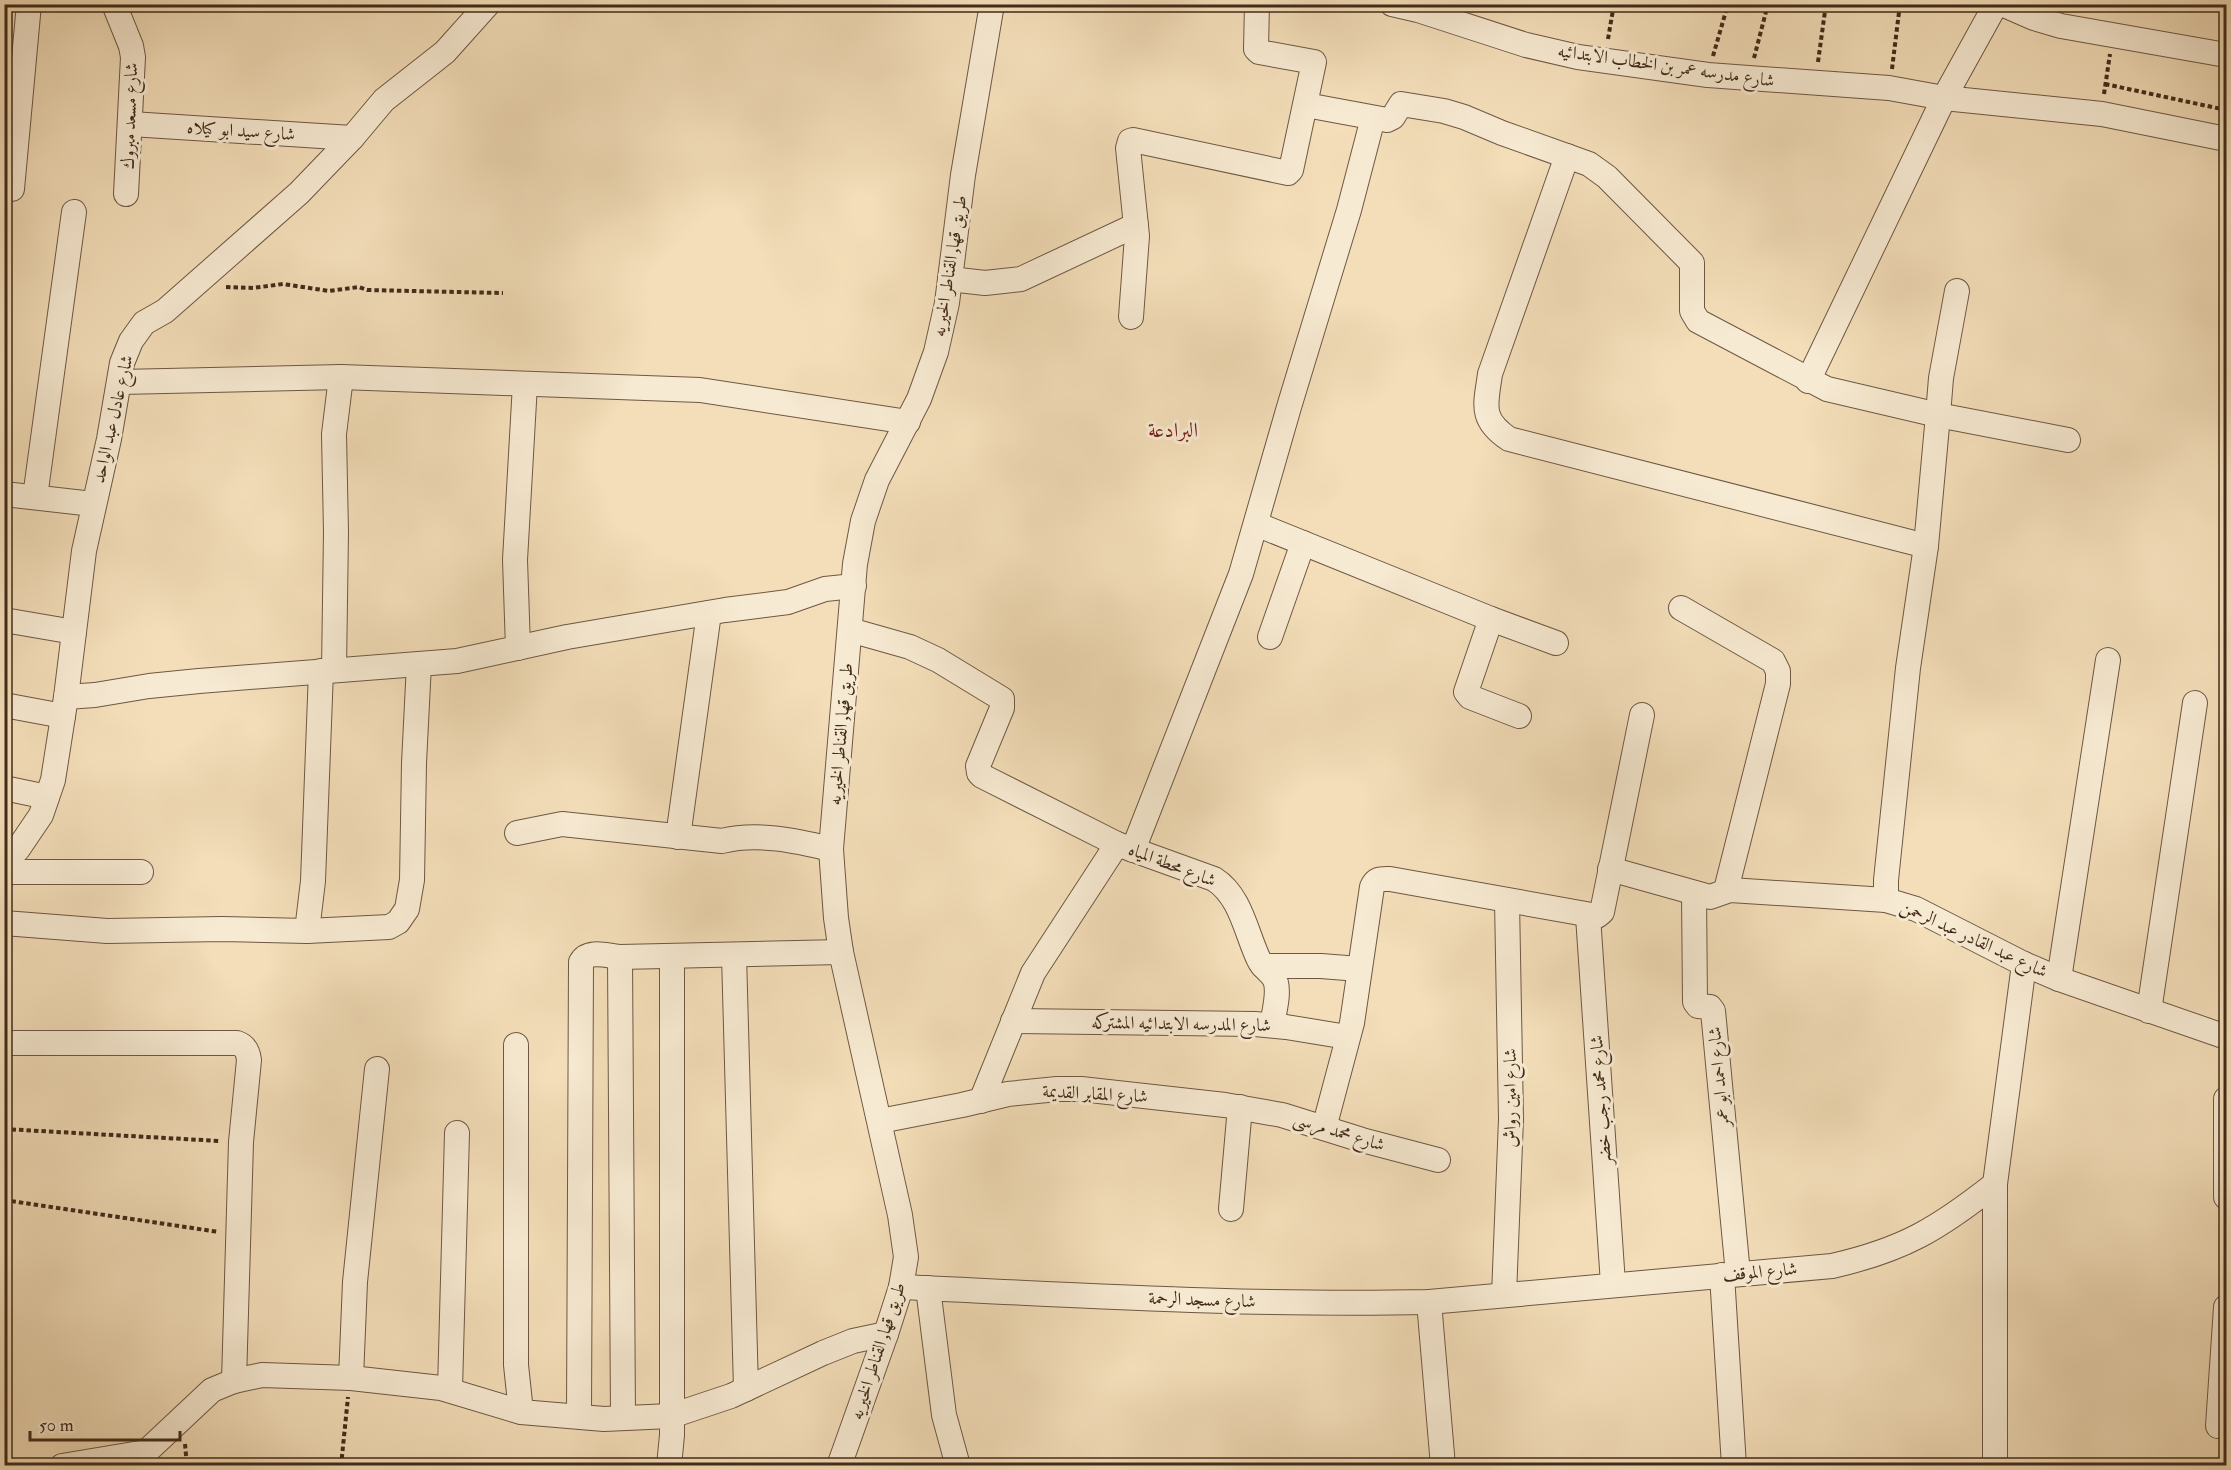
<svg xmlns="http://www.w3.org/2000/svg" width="2231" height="1470" font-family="'IM FELL Double Pica',Amiri,serif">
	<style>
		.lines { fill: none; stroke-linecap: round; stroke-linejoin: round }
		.minor-casing { stroke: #6e5842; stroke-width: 26 }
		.path { stroke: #412b1a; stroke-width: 4; stroke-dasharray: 4.5 3; stroke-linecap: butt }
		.minor { stroke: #f7ead2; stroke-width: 24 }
		.labels { text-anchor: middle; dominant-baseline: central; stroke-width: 6; stroke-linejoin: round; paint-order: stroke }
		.street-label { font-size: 18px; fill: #412b1a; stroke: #f7ead2 }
		.quarter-label { font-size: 21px; fill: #7a1f14; stroke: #f7ead2 }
	</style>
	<rect width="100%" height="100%" fill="#f3deb9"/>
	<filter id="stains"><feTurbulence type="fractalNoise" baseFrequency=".00333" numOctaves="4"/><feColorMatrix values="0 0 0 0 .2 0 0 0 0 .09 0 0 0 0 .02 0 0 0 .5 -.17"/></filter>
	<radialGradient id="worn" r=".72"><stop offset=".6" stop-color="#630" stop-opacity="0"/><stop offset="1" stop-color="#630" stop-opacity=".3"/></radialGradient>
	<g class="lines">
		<defs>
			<g id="minor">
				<path d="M114,4l17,42 2,11 -7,137"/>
				<path d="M1392,4l26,6 108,35 52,12 130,18 181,13 55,10 158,16 124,25"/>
				<path d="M2002,4l32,14 27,8 165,29"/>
				<path d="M1306,105l81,15 6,-3 8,-13 43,7 20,6 38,16 87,31 18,13 85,86v48l6,10 129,68 111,26 -12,131 -18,122 -22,212v20"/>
				<path d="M131,124l221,14"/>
				<path d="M1567,156l-77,218c-4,30 -11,45 19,65l417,107"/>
				<path d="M12,189l17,-185"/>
				<path d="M950,279l35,4 36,-4 115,-54"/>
				<path d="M1957,291l-16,87 -3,37 130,25"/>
				<path d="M1131,317l6,-81 -9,-88 2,-7 3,-1 155,33 3,-3 23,-108 -55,-10 -3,-3 1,-45"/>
				<path d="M1808,381l136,-283 52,-94"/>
				<path d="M120,382l221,-5 359,13 208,32"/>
				<path d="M4,494l89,10"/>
				<path d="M35,497l39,-285"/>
				<path d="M1256,524l235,95 65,24"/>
				<path d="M1681,608l92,53 5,10v13l-52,206"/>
				<path d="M1491,619l-25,73 4,5 49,19"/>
				<path d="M4,620l70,12"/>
				<path d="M850,630l60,17 28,13 64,39v9l-24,58 1,7 3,3 135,68 97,35c27,17 32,54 45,81 4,9 15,13 17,23 3,12 -2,29 -4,42"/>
				<path d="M1270,637l33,-94"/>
				<path d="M518,648l-3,-88 10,-176"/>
				<path d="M334,669l2,-137 -2,-98 7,-57"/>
				<path d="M66,697l29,-2 54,-9 50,-5 258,-20 110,-24 158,-27 63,-8 37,-13 29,-3"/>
				<path d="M4,705l59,11"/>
				<path d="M4,788l43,9"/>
				<path d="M517,833l45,-9 160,17c36,-9 75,0 109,8"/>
				<path d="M678,837l31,-224"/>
				<path d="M1133,850l108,-276 48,-167 60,-197 24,-92"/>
				<path d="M4,864l14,-15 23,-34 12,-35 13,-83 18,-146 25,-112 13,-76 9,-22 13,-18 21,-12 134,-118 53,-55 32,-38 61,-48 43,-48"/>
				<path d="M1610,869l100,28 20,-7 156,10 30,9 108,55 35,15 167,58"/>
				<path d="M4,872h137"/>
				<path d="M1694,893l1,109 3,4 12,1 3,4 25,263"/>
				<path d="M1588,916l25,368"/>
				<path d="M4,923l103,8 115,-2 85,2 82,-4 9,-5 9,-13 5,-29 2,-117 5,-99"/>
				<path d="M307,931l6,-50 8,-210"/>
				<path d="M734,955l12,434"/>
				<path d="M620,957l3,460"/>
				<path d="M1263,966h58l38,3"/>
				<path d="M2059,979l49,-319"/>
				<path d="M2149,1011l46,-308"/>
				<path d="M1013,1021l242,3 31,3 61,10"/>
				<path d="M4,1043h233c9,3 11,9 12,17l-8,82 -7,239"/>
				<path d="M516,1045v320l5,47"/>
				<path d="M2226,1099v98"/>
				<path d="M981,1101l52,-128 84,-129"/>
				<path d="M880,1121l82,-16 46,-11 49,-5h24l144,16 57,10 80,25 76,20"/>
				<path d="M1324,1128l28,-105 20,-136c4,-9 9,-8 18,-8l207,37 5,-4 40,-197"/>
				<path d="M1231,1209l9,-102"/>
				<path d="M1722,1275l12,191"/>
				<path d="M901,1287c176,8 352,19 528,15l403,-36c71,-16 106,-37 163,-82"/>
				<path d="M928,1288l16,127 14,51"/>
				<path d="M1504,1295l7,-176 -4,-218"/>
				<path d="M1429,1302l14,164"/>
				<path d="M351,1378l4,-96 22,-213"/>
				<path d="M450,1389l7,-256"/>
				<path d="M579,1416l2,-454c7,-13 27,-6 39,-5l221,-5"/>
				<path d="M2218,1426l8,-119"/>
				<path d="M62,1466l84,-14 66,-62 22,-9 28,-6 89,3 90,10 80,24 83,7 67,-3 60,-20 92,-43 30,-12 33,-7"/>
				<path d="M669,1466l3,-31v-479"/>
				<path d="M839,1466l47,-132 15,-47 5,-30 -6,-42 -59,-263 -5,-34 -5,-69 24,-285 8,-43 14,-41 42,-81 17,-47 11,-49 16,-128 29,-171"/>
				<path d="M1995,1466v-282l29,-220"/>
			</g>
		</defs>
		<use href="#minor" class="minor-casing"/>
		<g class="path">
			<path d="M1608,39l6,-35"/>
			<path d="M1713,56l15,-52"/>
			<path d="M1754,58l14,-54"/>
			<path d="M1818,62l8,-58"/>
			<path d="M1892,69l8,-65"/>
			<path d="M2105,84l121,26"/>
			<path d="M2104,94l6,-40"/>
			<path d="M226,287l27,1 30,-4 46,7 30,-4 8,3 136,3"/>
			<path d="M4,1129l215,12"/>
			<path d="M4,1200l215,32"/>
			<path d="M185,1444l2,22"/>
			<path d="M341,1466l7,-69"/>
		</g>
		<use href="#minor" class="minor"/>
	</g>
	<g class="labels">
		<g class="street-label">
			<text transform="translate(1666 66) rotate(8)">شارع مدرسه عمر بن الخطاب الابتدائيه</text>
			<text transform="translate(130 116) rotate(-88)">شارع مسعد مبروك</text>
			<text transform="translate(241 131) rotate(4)">شارع سيد ابو كيلاه</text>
			<text transform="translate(950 266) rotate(-81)">طريق قها, القناطر الخيريه</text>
			<text transform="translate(113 419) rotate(-77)">شارع عادل عبد الواحد</text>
			<text transform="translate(841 734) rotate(-85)">طريق قها, القناطر الخيريه</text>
			<text transform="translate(1172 865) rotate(21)">شارع محطة المياه</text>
			<text transform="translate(1974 939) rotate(25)">شارع عبد القادر عبد الرحمن</text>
			<text transform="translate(1181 1024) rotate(1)">شارع المدرسه الابتدائيه المشتركه</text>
			<text transform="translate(1719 1077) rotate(-95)">شارع احمد ابو عمر</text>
			<text transform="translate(1095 1094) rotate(3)">شارع المقابر القديمة</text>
			<text transform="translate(1510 1098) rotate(-90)">شارع امين رواش</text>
			<text transform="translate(1601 1100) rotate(-94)">شارع محمد رجب خضر</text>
			<text transform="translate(1339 1132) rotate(17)">شارع محمد مرسى</text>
			<text transform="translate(1760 1272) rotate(-5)">شارع الموقف</text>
			<text transform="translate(1202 1300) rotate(2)">شارع مسجد الرحمة</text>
			<text transform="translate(878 1351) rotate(-72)">طريق قها, القناطر الخيريه</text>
		</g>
		<g class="quarter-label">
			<text x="1173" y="430">البرادعة</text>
		</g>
	</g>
	<rect width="2231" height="1470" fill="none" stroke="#f3deb9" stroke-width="24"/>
	<rect x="6" y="6" width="2219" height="1458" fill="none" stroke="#412b1a" stroke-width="3"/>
	<rect x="12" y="12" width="2207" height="1446" fill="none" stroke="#412b1a" stroke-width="1.5"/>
	<path d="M30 1431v9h150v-9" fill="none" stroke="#412b1a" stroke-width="3"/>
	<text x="39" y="1431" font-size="18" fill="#412b1a" stroke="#f7ead2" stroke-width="4.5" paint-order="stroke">50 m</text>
	<rect width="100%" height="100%" filter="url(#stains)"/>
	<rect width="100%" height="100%" fill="url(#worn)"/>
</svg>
